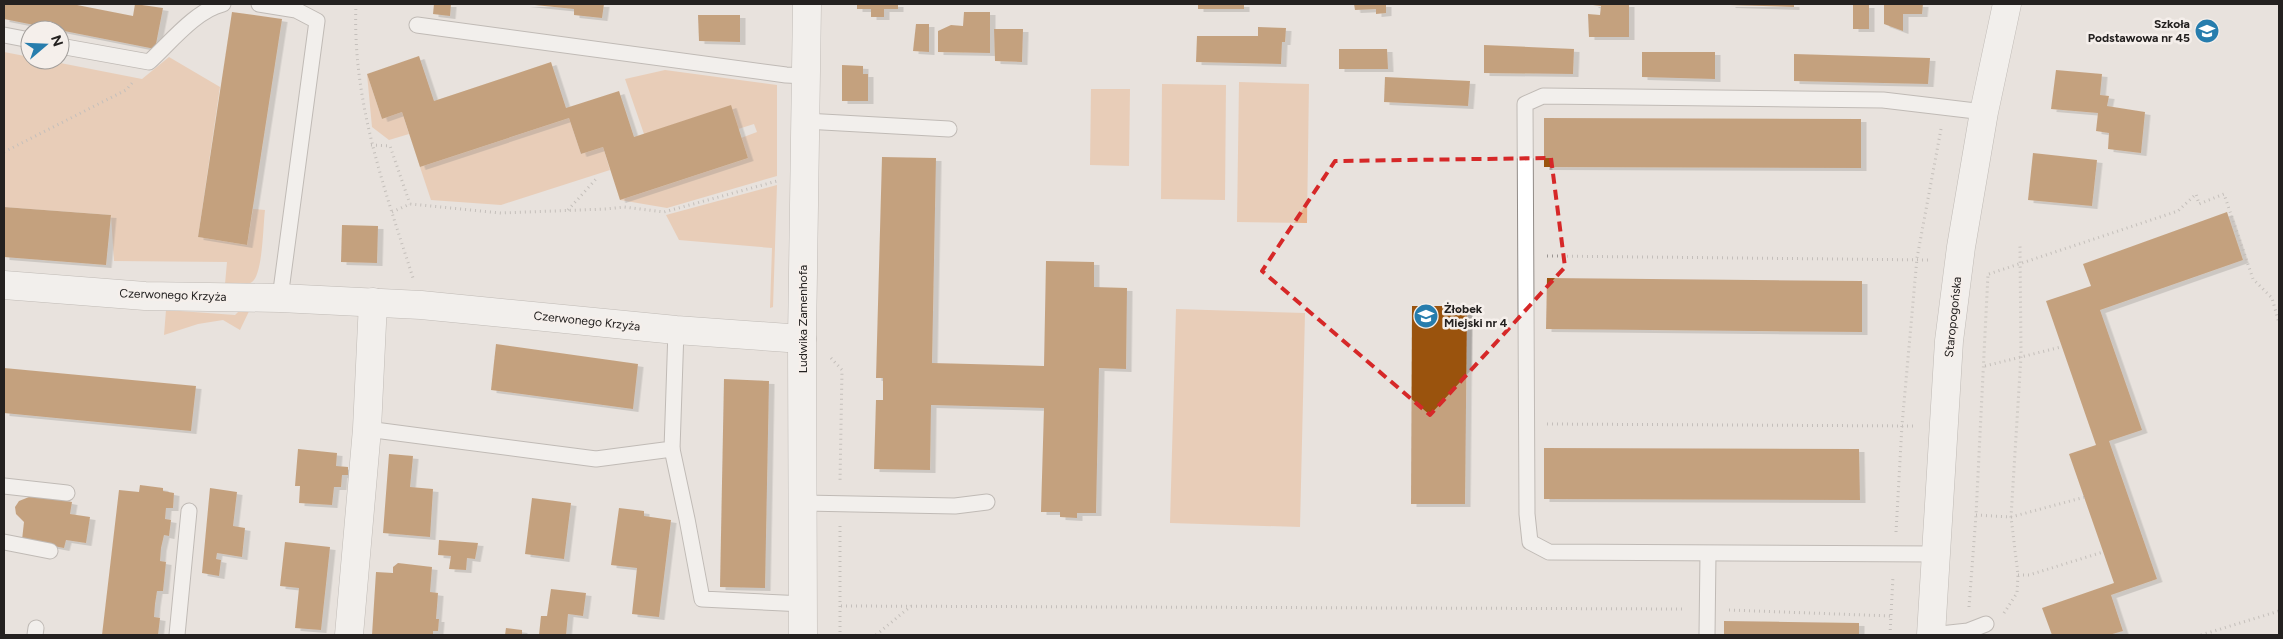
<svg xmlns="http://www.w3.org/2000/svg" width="2283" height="639" font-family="Figtree,sans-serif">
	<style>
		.green { fill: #e8b48d }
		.building { fill: #9a530e; filter: url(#shadow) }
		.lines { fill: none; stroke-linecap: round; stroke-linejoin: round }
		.lane-casing { stroke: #918b87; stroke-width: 17 }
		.street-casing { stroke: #918b87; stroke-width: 29 }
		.path { stroke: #9a9592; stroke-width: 3; stroke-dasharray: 1 4; stroke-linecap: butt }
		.lane { stroke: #fff; stroke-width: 15 }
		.street { stroke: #fff; stroke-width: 28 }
		.marked { fill: none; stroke: #d62828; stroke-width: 4; stroke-dasharray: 10 6; stroke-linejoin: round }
		.labels { text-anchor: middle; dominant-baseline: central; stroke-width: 5; stroke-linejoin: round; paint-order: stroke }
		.poi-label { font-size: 12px; font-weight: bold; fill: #242120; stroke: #f5efeb; text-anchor: end }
		.street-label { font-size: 12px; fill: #242120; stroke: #f5efeb }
	</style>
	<defs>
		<filter id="shadow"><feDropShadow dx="5.5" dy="3" stdDeviation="0" flood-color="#0004"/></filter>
	</defs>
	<rect width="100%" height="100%" fill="#e8e2dd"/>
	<g class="green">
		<path d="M4,52l26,5v3h15l97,19 27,-22 51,30 -22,150 49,8 6,-36 12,1c-2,15 -2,64 -13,72 -7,5 -18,2 -27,2l2,-22 -113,-1 -3,-46 -107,-8z"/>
		<path d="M665,70l112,15v91l-110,32 -47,-8 128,-42 -7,-20 16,-6 -3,-8 -16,5 -94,5 -19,-55z"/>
		<path d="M367,74l15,45 20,-7 7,22 -20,6 -17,-13z"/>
		<path d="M1239,82l70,2 -2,139 -70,-1z"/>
		<path d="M1162,84l64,1 -1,115 -64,-1z"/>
		<path d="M1091,89h39l-1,77 -39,-1z"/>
		<path d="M569,118l12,36 22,-7 7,23 -109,35 -70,-5 -11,-33z"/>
		<path d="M777,185l-4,122 -3,1 2,-60 -93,-8 -13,-25z"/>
		<path d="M252,305l-12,25 -17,-10 -25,4 -34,11 2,-25 69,5 7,-7z"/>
		<path d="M1176,309l129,4 -5,214 -130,-4z"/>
	</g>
	<g class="building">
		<path d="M4,4h68l61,12 2,-12 28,4 -8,41 -151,-30z"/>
		<path d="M434,4h17l-1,12 -17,-2z"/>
		<path d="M525,4h79l-2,14 -28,-3v-6z"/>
		<path d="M857,4h41v5h-14v8h-13v-8h-14z"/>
		<rect x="1198" y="4" width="46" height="5"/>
		<path d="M1354,4h32v9l-10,1v-5l-21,1z"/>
		<path d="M1593,4h36v33h-40l-1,-23 12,1 1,-9 -8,-1z"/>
		<path d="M1730,4h64v3l-64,-2z"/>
		<path d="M1884,4h39l-1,10h-19v17l-19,-7z"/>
		<rect x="1853" y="5" width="16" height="24"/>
		<path d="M232,12l50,7 -35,226 -49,-8z"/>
		<path d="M964,12h26v41l-52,-1v-21l13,-6 12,1z"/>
		<path d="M698,15h42v27l-41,-1z"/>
		<path d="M916,24h13v28l-16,-1z"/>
		<path d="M1258,27l28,1 -1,14h-3l-1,22 -85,-2 1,-26h61z"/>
		<path d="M994,29h29l-1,33 -27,-1z"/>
		<path d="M1484,45l90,4 -1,25 -89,-1z"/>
		<path d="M1339,49h48l1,20h-49z"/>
		<path d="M1642,52h73v27l-73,-2z"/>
		<path d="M1794,54l136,4 -2,26 -134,-3z"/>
		<path d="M419,56l15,45 117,-39 15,46 53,-17 15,46 97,-32 17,53 -128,42 -17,-53 -22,7 -12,-36 -149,49 -18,-55 -20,7 -15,-45z"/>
		<path d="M842,65l21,1v8h5v27h-26z"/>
		<path d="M2056,70l46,4 -2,21 9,1 -2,10 38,6 -4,41 -33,-4 1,-16 -13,-2 2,-18 -47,-4z"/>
		<path d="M1385,77l85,4 -2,25 -84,-4z"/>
		<path d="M1544,118l317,1v49l-317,-1z"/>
		<path d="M2033,153l64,7 -5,46 -64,-6z"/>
		<path d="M882,157l54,1 -4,205 112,3 2,-105 48,1v25l33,1 -1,81 -27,-1 -3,145h-19v5l-17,-1v-5h-19l3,-104 -113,-3 -1,65 -56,-1 2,-69h7v-22h-7z"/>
		<path d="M4,207l107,8 -5,50 -102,-8z"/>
		<path d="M2227,212l16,48 -143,50 42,120 -33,11 48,138 -46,16 12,36 -14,4h-57l-10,-27 72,-25 -45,-129 27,-9 -50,-144 45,-15 -8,-22z"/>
		<path d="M342,225l36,1 -1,37 -36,-1z"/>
		<path d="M1547,278l315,3v51l-316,-3z"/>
		<path d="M1412,306h55l-2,198h-54z"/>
		<path d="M496,344l142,20 -5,45 -142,-19z"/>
		<path d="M4,368l192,18 -5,45 -187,-18z"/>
		<path d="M724,379l45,2 -4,207 -45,-1z"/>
		<path d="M1544,448l315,1 1,51 -316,-1z"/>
		<path d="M298,449l39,4 -1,13 12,1v8h-6l-1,12h-7l-2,18 -33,-2 1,-17h-5z"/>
		<path d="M389,454l24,2 -3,31 23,2 -3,48 -47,-4z"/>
		<path d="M140,485l23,3v3l11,2 -1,15h-7l-1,11 6,1 -2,16 -5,-1 -3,13 -1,13 6,1 -3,29h-6l-2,13 -1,13 6,1 -2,17h-56l17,-145 20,2z"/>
		<path d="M210,488l27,4 -4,34 12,2 -3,29 -25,-4 -1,6 5,1 -2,16 -17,-3z"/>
		<path d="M29,494l43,8 -2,12 20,3 -4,26 -20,-3 -2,8 -42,-8 2,-18 -8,-8 -1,-7 4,-6 10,-4z"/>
		<path d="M532,498l39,5 -7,56 -39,-5z"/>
		<path d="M619,508l25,3v5l27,4 -12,97 -27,-3 5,-46 -26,-3z"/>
		<path d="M439,540l39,3 -3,16 -8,-1 -1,12 -17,-1 2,-13 -13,-1z"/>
		<path d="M285,542l45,5 -9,83 -26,-2 4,-40 -19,-2z"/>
		<path d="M398,563l34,4 -2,25 8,1 -2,26h3l-1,12h-5v4h-61l4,-63 17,1v-6z"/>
		<path d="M551,589l35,4 -3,23 -15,-2 -2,21h-27l2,-19h6z"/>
		<path d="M1724,621l135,2v12h-135z"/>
		<path d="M506,628l16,2v5h-17z"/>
	</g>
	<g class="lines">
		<defs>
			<g id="lane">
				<path d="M259,4l37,6 21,11 -37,277"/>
				<path d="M417,25l369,50 20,1"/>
				<path d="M4,35l26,5"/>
				<path d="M60,46l89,16c20,-18 47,-52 74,-58"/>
				<path d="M805,121l144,8"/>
				<path d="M367,429l229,30 76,-10 4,-119"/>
				<path d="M672,449l15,70 15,80 102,5"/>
				<path d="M4,486l63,7"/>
				<path d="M804,503l151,3 32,-4"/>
				<path d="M4,542l46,9"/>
				<path d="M1936,554l-387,-2 -19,-10 -3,-28 -2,-410 18,-8 340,4 101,12"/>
				<path d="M35,635l1,-7"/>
				<path d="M177,635l12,-124"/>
				<path d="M1707,635l1,-81"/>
				<path d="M1931,635l37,-4 18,-7"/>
			</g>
			<g id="street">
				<path d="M4,285l141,11 135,2 141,7 255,25 126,9"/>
				<path d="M349,635l18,-206 6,-127"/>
				<path d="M803,635l-1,-296 5,-335"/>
				<path d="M1931,635l18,-294 12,-94 23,-135 23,-108"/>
			</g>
		</defs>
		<use href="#lane" class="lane-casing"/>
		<use href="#street" class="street-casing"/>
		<g class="path">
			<path d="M356,4c-4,97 28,183 57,274"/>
			<path d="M371,145l19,1 20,58"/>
			<path d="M4,152l122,-62 7,-8"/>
			<path d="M568,210l29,-32"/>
			<path d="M392,212l18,-8 91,9 105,-4 18,-2 40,5 113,-31"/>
			<path d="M1547,256l384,4"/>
			<path d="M1989,274l189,-63 18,-17 3,10 25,-10 29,85 19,19 7,25"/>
			<path d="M831,358l11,12 -2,112"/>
			<path d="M1985,366l76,-19"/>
			<path d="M1547,424l369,2"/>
			<path d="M1976,515l35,2 74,-20"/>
			<path d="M840,526v109"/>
			<path d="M1896,532l6,-107 15,-167 24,-129"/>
			<path d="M2018,575h11l74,-23"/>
			<path d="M841,606l844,3"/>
			<path d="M1969,607l7,-92 12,-241"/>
			<path d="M1729,610l162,6"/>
			<path d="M2004,613l13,-20 1,-18 -7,-58 10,-161 -1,-110"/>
			<path d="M876,635l35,-29"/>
			<path d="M1890,635l3,-59"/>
			<path d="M2201,635l78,-24"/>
		</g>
		<use href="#lane" class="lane"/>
		<use href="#street" class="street"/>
	</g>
	<path d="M0 0H2283V639H0ZM1551,158l14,109 -135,148 -168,-144 73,-110z" fill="#e8e2dd" fill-opacity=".55" fill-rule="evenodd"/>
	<path class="marked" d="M1551,158l14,109 -135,148 -168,-144 73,-110z"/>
	<defs>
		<symbol id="school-disc" viewBox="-11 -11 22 22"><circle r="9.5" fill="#277dad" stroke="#f5efeb"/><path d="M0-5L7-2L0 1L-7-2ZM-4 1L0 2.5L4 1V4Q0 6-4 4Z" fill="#fff"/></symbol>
	</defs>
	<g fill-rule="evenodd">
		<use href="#school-disc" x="2193" y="17" width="28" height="28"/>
		<use href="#school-disc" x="1412" y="302" width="28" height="28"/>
	</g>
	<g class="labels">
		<g class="poi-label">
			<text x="2190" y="24">Szkoła<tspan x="2190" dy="14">Podstawowa nr 45</tspan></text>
			<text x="1444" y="309" text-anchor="start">Żłobek<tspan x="1444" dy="14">Miejski nr 4</tspan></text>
		</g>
		<g class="street-label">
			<text transform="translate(173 295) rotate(2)">Czerwonego Krzyża</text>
			<text transform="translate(1953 317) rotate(-84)">Staropogońska</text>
			<text transform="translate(803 319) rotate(-90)">Ludwika Zamenhofa</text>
			<text transform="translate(587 321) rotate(6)">Czerwonego Krzyża</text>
		</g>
	</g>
	<rect width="2283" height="639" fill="none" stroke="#242120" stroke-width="10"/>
	<g transform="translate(45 45) rotate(71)"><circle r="24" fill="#f5efeb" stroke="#a19d9a"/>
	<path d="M0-4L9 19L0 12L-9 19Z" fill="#277dad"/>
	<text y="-8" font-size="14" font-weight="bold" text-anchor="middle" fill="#242120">N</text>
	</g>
</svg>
